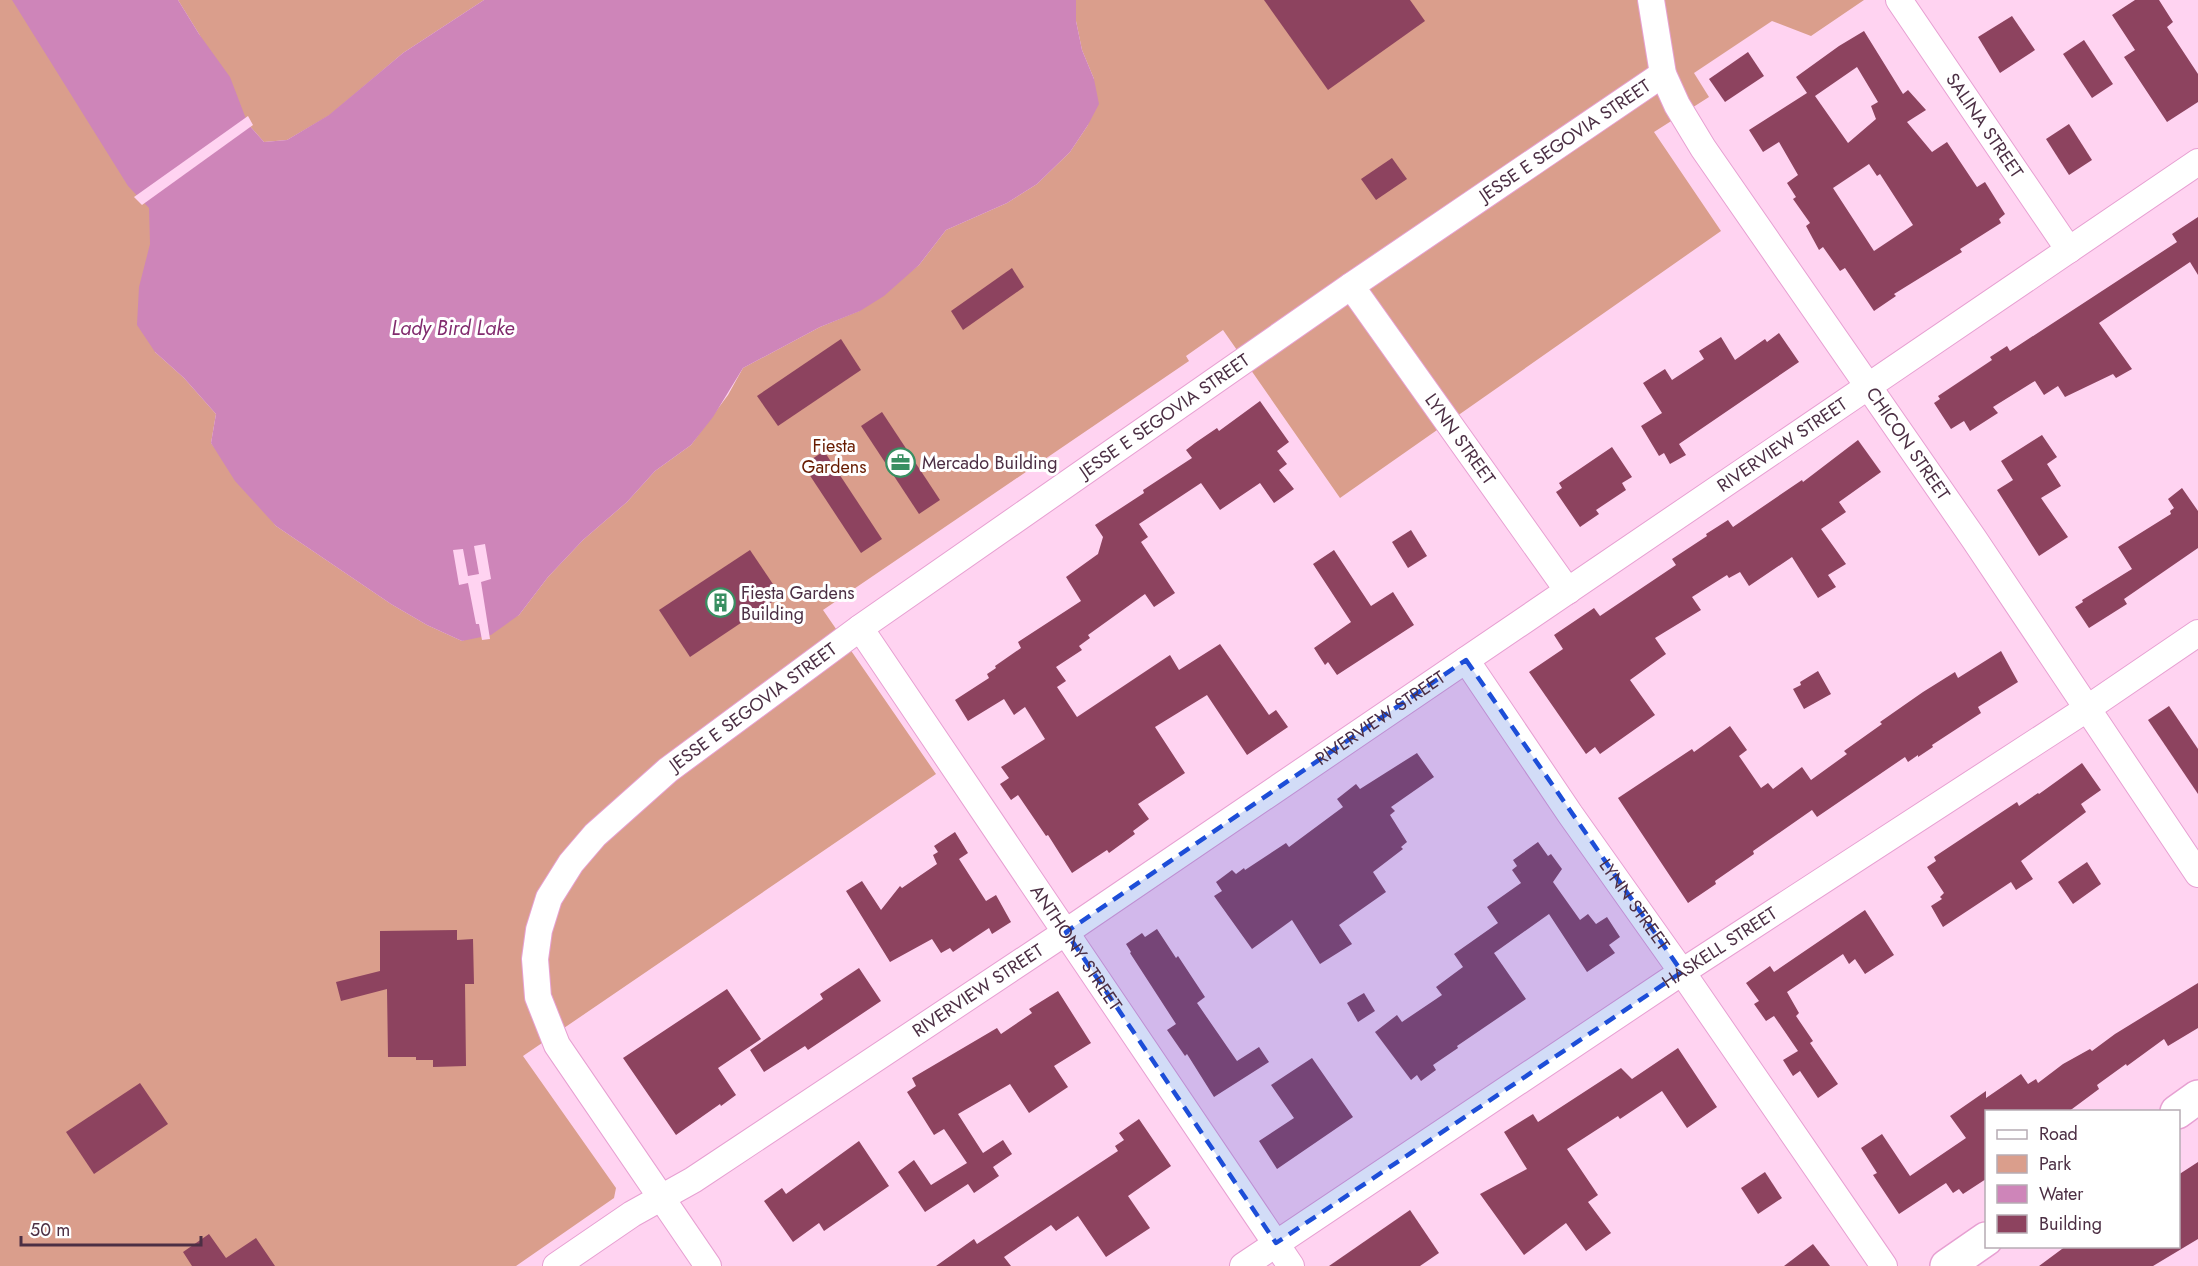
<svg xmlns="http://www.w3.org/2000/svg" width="2198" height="1266" font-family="Jost,sans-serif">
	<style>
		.green { fill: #da9e8c }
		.water { fill: #ce85b9 }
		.pier { fill: #ffd3f1 }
		.building { fill: #8d435f; fill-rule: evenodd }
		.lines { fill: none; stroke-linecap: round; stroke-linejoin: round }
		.street-casing { stroke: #e7a0d2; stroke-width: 28 }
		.secondary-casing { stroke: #e7a0d2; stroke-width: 36 }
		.street { stroke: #fff; stroke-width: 26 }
		.secondary { stroke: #fff; stroke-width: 33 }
		.marked { fill: #1d4ed8; fill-opacity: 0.2; stroke: #1d4ed8; stroke-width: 4.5; stroke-dasharray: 12 8; stroke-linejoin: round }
		.labels { text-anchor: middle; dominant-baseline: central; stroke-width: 6; stroke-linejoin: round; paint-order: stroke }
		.street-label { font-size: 18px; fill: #4c2f44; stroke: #fff }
		.park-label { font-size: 18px; fill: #671b00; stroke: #fff }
		.poi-label { font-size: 18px; fill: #4c2f44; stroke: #fff; text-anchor: start }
		.water-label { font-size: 20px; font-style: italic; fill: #812b6e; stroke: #fff }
	</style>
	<rect width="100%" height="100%" fill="#ffd3f1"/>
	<g class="green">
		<path d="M0,0h24l128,203 3,149 29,26 32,36 -5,29 65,83 115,78 36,21 35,16 57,-26 29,-38 35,-37 44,-38 28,-31 36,-26 37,-50 15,-27 77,-41 39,-16 60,-46 27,-35 61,-27 30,-19 33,-32 18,-27 6,-46 -12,-29 -6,-29v-21h788l-53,36 -39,-15 -78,52 15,24 -55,35 67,99 -381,267 -117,-168 -37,26 3,5 -366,249 113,164 -413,282 93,132 -2,10 -98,68h-516z"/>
		<path d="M178,0h306l-81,53 -73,62 -43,25 -23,2 -16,-18 -49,-90z"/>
	</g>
	<path class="water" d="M12,0h166l21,34 31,43 18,47 16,18 23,-2 42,-25 74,-62 81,-53h592v21l6,29 12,29 5,25 -11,21 -18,27 -33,32 -30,19 -61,27 -27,35 -35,31 -24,15 -40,16 -77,41 -30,49 -22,28 -36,26 -28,31 -44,38 -35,37 -29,38 -28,20 -29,6 -35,-16 -36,-21 -115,-78 -41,-45 -24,-38 5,-29 -32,-36 -29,-26 -18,-27 2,-38 11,-43 -1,-36 -21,-22z"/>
	<g class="pier">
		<path d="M248,116l5,9 -111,80 -8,-8z"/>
		<path d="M485,544l6,35 -10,3 9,57 -8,1 -3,-16h-3l-8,-41 -9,2 -6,-35 10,-1 5,27 11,-2 -5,-28z"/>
	</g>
	<g class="building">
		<path d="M1264,0h146l15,21 -97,69z"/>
		<path d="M2135,0h24l14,22 -6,5 31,47v28l-31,20 -43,-65 11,-7 -23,-35z"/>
		<path d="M2012,16l23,34 -35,23 -22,-36z"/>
		<path d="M1864,31l39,63 5,-4 18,20 -19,12 25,30 15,-10 30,45 8,-5 20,32 -6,5 2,4 -41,26 2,3 -68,42 2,2 -22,15 -29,-43 -5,3 -17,-24 -4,3 -13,-24 4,-3 -17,-24 3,-2 -9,-14 11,-8 -19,-33 -16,10 -14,-22 58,-37 -11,-16 43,-31zM1857,67l21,35 -7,4 5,13 -28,24 -33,-47zM1869,164l8,12 3,-2 33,51 -39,26 -41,-63z"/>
		<path d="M2084,40l29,44 -21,14 -29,-44z"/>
		<path d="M1748,52l16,24 -39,26 -16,-23z"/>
		<path d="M2069,124l23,36 -23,15 -23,-36z"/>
		<path d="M1392,158l15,21 -31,21 -15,-21z"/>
		<path d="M2198,217v58l-8,-13 -91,61 33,46 -16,9 -3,-4 -48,23 -7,-11 -14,9 -9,-14 -42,26 5,6 -28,18 -6,-10 -13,8 -17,-26 6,-4 -2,-3 54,-36 -2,-3 17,-11 3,5 167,-109 -5,-8z"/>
		<path d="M1012,268l12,19 -61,43 -12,-19z"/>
		<path d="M1779,333l20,29 -120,82 7,11 -16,9 -6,-11 -5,3 -18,-30 21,-13 -19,-30 22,-14 7,11 32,-21 -5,-8 22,-14 14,23 30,-21 2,3z"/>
		<path d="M841,339l20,31 -83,56 -21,-30z"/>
		<path d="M1260,401l29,41 -12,9 10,13 -8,6 15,19 -20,14 -14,-20 -40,27 -19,-27 -62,41 9,13 -7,5 34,51 -21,14 -9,-13 -57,41 2,3 -11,8 3,4 -26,17 10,14 -9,6 20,30 93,-62 9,15 41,-26 49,71 7,-5 12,17 -41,28 -40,-60 -52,32 30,46 -47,31 11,15 -16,12 2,3 -26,19 -2,-3 -35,23 -24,-38 -2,1 -28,-41 -7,5 -11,-16 9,-6 -8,-11 44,-28 -20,-32 -11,8 -10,-16 -36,22 -13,-21 34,-22 -2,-4 9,-6 -1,-2 26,-18 -3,-6 63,-41 -15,-24 32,-23 5,-17 -8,-12 49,-32 -1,-3 49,-32 -6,-8 9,-7 22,-15 2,3z"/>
		<path d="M882,412l58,88 -21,14 -58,-88z"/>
		<path d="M2042,435l15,22 -10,7 14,22 -20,12 27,39 -29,19 -42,-66 16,-10 -12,-19z"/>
		<path d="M1858,440l23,32 -42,30 7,10 -25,17 25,35 -18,11 8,12 -18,11 -26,-41 -43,29 -9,-14 -11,6 -2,-3 -35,22 9,13 -46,28 11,16 -36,26 25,35 -55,39 -5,-7 -9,7 -57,-82 34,-23 -9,-14 40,-27 6,8 76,-51 -4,-6 35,-23 -1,-2 22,-14 5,7 69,-47 1,2z"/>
		<path d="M1612,447l20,30 -10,6 4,7 -30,20 3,4 -19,13 -24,-35 6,-4 -3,-5z"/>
		<path d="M824,451l58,88 -21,14 -58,-88z"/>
		<path d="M2182,488l16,23v37l-74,51 3,5 -38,24 -14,-21 8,-5 -1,-2 50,-31 -14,-22 53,-33 -1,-3 4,-3 -6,-9z"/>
		<path d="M1411,530l16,26 -19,12 -16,-26z"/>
		<path d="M750,550l31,46 -91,61 -31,-47z"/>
		<path d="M1334,550l37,56 22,-14 21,33 -77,50 -9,-13 -3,3 -11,-17 37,-26 -38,-58z"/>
		<path d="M2001,651l17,31 -40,25 3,6 -49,32 1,2 -15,10v-2l-10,7 -3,-5 -88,60 -5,-7 -59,41 1,3 -39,27 1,3 -28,19 -70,-105 74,-49 2,3 36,-26 17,24 -8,6 22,32 7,-5 5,6 29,-22 9,13 36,-26 -3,-3 38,-27 -2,-2 43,-30 32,-20 3,6z"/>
		<path d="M1818,671l13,23 -27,15 -11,-20 8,-4 -1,-3z"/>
		<path d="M2169,706l29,43v45l-50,-74z"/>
		<path d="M1417,753l17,24 -43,30 4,4 -5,4 17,27 -6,5 2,2 -30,23 13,20 -47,33 13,19 -32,20 -28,-44 -40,29 -38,-53 8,-5 -6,-9 16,-12 4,4 8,-6 1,2 41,-27 3,4 54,-40 -6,-8 19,-15 4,5z"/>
		<path d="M2082,763l19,27 -20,14 5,8 -65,49 12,18 -17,11 -5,-8 -68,45 -12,-21 11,-7 -2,-2 4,-4 -17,-26 9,-6 -2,-4 83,-55 2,4 19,-13 1,1z"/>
		<path d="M955,832l13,21 -9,6 27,42 10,-6 15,27 -19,12 -3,-6 -36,24 -3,-4 -9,5 -9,-14 -42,23 -44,-71 16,-10 19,29 19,-24 2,2 35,-24 -4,-9 5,-3 -4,-6z"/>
		<path d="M1538,842l10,14 3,-2 11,15 -9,13 27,38 8,-6 8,10 11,-7 13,20 -11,8 6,8 -28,19 -38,-58 -55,39 32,46 -69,47 1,2 -25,17 3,5 -15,11 -4,-6 -6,5 -36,-48 22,-17 5,7 40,-27 -6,-8 27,-20 -9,-13 44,-31 -11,-16 34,-24 -9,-13 5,-4 -4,-6z"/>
		<path d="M2087,862l14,22 -28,20 -15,-22z"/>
		<path d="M1865,910l29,45 -29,19 -10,-15 -6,5 -6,-10 -56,38 12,21 -3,3 17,25 -3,2 28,41 -20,14 -18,-27 -7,5 -10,-16 15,-9 -24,-35 -8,5 -12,-17 5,-3 -13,-18 24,-17 4,6z"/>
		<path d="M1157,929l19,29 2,-2 27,41 -8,6 40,58 22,-14 10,15 -55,35 -27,-43 -2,2 -18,-26 9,-6 -46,-71 1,-1 -5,-8 16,-11 3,4z"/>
		<path d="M457,930v10l16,-1 1,45h-9l1,82 -33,1v-7h-17v-3h-28l-1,-68 -46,12 -5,-19 44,-11v-40z"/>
		<path d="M859,968l22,33 -73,49 -3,-4 -41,26 -14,-22 73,-51 -3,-5z"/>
		<path d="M2198,983v45l-30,18 -4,-7 -37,27 -1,-2 -29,21 2,4 -31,23h-82v67l-23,15 -4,-5 -6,4 -7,-10 -47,31 -26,-39 4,-2 -16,-25 21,-14 28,42 56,-38 -16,-22 36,-25v7l35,-24 7,10 8,-5 2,4 25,-19 27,-15 2,2 23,-17z"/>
		<path d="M727,989l34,50 -43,29 18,27 -15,11 -1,-2 -44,31 -53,-77z"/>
		<path d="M1058,991l33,52 -37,23 14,21 -39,26 -19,-29 -52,30 25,39 20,-13 9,14 -19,13 6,9 -25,17 -6,-9 -43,28 -27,-40 16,-12 17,25 36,-22 -23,-34 -10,6 -27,-43 9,-6 -4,-8 85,-50 4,6 31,-21 -3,-4z"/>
		<path d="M1364,993l11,18 -17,11 -11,-19z"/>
		<path d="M1678,1048l39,59 -30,21 -25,-37 -42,28 -2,-3 -51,33 31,46 -10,7 23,31 -25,18 -20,-28 -42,32 -44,-61 47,-25 -23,-37 29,-18 5,8 83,-54 11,11z"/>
		<path d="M1312,1058l41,59 -76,52 -18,-28 35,-23 -23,-33z"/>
		<path d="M140,1083l28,41 -74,50 -28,-42z"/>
		<path d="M1139,1119l32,47 -43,30 22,32 -44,29 -28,-41 -22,15 -5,-6 -47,32 7,9h-75l38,-27 3,5 141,-93 -3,-5 9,-6 -5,-7z"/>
		<path d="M859,1141l30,45 -65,45 -5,-8 -26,19 -29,-41 18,-13 4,6z"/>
		<path d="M2198,1162v77l-45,27h-114l27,-20h112v-71z"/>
		<path d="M1765,1172l17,26 -24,16 -17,-26z"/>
		<path d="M1410,1210l29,43 -19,13h-91z"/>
		<path d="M209,1234l17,24 30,-20 19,28h-83l-9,-14z"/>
		<path d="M1813,1244l17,22h-46z"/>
	</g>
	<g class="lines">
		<defs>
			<g id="street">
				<path id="s1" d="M1651,0l12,74 14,31 26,43 271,391 224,335"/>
				<path id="s2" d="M1899,0l170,250"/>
				<path id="s3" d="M1351,286l217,305"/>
				<path id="s4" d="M860,628l431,638"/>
				<path id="s5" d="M1466,660l104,154 112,158 202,294"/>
				<path id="s6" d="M556,1266l76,-52 61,-34 373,-248 1132,-770"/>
				<path id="s7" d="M708,1266l-151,-221 -19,-48 -3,-38 4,-29 10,-32 22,-35 24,-28 73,-65 192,-142 491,-342 312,-212"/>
				<path id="s8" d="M1243,1266l439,-294 406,-264 110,-75"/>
			</g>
			<g id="secondary">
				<path d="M2177,1112l21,-15"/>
				<path d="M1947,1266l39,-27"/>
			</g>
		</defs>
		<use href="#street" class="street-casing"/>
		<use href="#secondary" class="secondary-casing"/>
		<use href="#street" class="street"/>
		<use href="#secondary" class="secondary"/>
	</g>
	<path class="marked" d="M1466,660l216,312 -406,271 -210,-311z"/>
	<defs>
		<symbol id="office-ring" viewBox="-11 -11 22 22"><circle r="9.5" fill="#fff" stroke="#398f62" stroke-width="1.5"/><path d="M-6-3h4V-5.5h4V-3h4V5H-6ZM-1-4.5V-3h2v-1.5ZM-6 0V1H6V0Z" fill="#398f62"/></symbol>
		<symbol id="building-ring" viewBox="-11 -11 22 22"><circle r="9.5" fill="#fff" stroke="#398f62" stroke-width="1.5"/><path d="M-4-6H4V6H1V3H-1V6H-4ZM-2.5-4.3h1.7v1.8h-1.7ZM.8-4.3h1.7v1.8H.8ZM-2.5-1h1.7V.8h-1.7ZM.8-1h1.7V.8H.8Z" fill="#398f62"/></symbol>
	</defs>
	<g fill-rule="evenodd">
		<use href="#office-ring" x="884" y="446" width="33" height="33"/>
		<use href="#building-ring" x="704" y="586" width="33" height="33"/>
	</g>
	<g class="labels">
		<g class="street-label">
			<text stroke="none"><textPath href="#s2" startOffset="152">SALINA STREET</textPath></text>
			<text stroke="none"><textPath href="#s7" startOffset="1692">JESSE E SEGOVIA STREET</textPath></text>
			<text stroke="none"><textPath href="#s7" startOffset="1206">JESSE E SEGOVIA STREET</textPath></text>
			<text stroke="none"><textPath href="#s3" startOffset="188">LYNN STREET</textPath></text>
			<text stroke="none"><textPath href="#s1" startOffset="519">CHICON STREET</textPath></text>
			<text stroke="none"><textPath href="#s6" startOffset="1476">RIVERVIEW STREET</textPath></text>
			<text stroke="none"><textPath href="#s7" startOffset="702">JESSE E SEGOVIA STREET</textPath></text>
			<text stroke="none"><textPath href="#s6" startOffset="990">RIVERVIEW STREET</textPath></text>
			<text stroke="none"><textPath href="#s5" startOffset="297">LYNN STREET</textPath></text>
			<text stroke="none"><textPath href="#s4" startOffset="386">ANTHONY STREET</textPath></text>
			<text stroke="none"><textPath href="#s8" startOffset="573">HASKELL STREET</textPath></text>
			<text stroke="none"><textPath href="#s6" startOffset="504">RIVERVIEW STREET</textPath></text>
		</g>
		<g class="park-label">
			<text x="834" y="446">Fiesta<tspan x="834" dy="21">Gardens</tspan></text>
		</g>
		<g class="poi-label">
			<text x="922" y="463">Mercado Building</text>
			<text x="741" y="593">Fiesta Gardens<tspan x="741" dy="21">Building</tspan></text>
		</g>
		<g class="water-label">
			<text x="453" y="328">Lady Bird Lake</text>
		</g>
	</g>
	<rect x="1985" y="1110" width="195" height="138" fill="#ffffff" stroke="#b7acb4" stroke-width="1.5"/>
	<rect x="1997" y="1130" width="30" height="9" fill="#ffffff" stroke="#b7acb4" stroke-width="1.5"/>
	<text x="2039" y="1140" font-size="18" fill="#4c2f44">Road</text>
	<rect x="1997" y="1155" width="30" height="18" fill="#da9e8c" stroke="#b7acb4" stroke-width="1.5"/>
	<text x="2039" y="1170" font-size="18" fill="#4c2f44">Park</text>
	<rect x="1997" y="1185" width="30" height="18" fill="#ce85b9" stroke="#b7acb4" stroke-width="1.5"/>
	<text x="2039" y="1200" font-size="18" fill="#4c2f44">Water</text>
	<rect x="1997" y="1215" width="30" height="18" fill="#8d435f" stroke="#b7acb4" stroke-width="1.5"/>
	<text x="2039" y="1230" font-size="18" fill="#4c2f44">Building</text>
	<path d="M21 1236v9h180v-9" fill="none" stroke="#4c2f44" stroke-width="3"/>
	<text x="30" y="1236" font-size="18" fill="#4c2f44" stroke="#ffffff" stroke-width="4.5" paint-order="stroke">50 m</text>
</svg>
